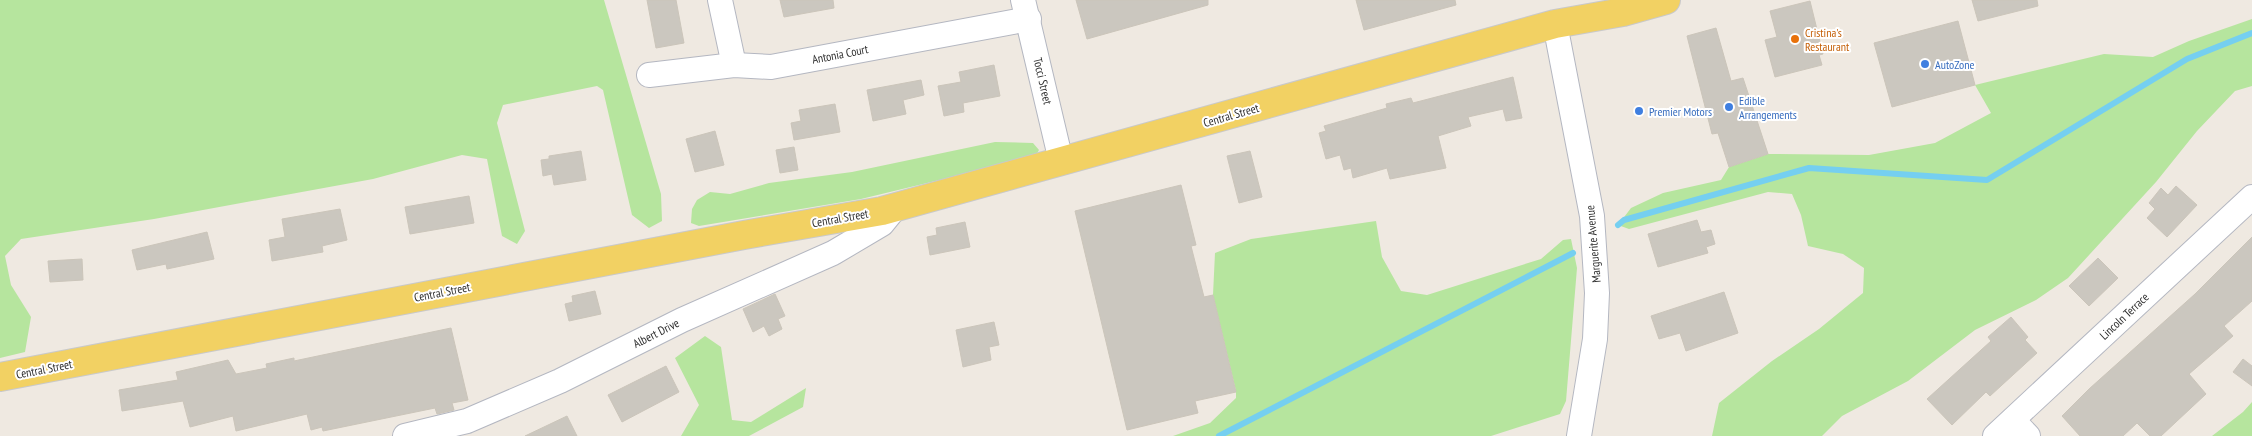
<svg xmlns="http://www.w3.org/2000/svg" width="2252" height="436" font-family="'PT Sans Narrow',sans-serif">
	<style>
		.green { fill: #b6e59e }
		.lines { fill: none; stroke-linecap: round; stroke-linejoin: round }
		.stream { stroke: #75cff0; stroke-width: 6 }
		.building { fill: #cbc7bf; stroke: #cbc5ba }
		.minor-casing { stroke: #b4b7c1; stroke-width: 26 }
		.major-casing { stroke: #c9c9c9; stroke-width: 30 }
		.minor { stroke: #fff; stroke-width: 24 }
		.major { stroke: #f2d163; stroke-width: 28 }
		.food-dot { fill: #e8710a; stroke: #fff; stroke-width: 2 }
		.shop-dot { fill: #3f7fe0; stroke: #fff; stroke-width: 2 }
		.labels { text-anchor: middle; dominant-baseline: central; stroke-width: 4; stroke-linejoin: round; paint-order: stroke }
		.food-label { font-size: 12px; fill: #c56008; stroke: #fff; text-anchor: start }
		.street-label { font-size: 12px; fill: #2e2e2e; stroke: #fff }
		.shop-label { font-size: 12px; fill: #366cbe; stroke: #fff; text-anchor: start }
	</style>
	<rect width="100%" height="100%" fill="#efe9e1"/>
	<g class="green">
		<path d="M0,0h604l57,194 1,27 -13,7 -17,-13 -29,-125 -6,-4 -94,19 -6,18 28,108 -8,13 -15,-8 -15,-77 -25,-4 -89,24 -219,40 -133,20 -16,17 6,29 20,32 -6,35 -25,6z"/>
		<path d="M2252,19v67l-17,5 -38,40 -41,51 -88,96 -32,22 -61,30 -67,51 -66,35 -20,20h-110l7,-33 53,-42 47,-32 44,-36 1,-25 -21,-14 -35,-8 -7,-31 -9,-21 -24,-2 -139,37 -11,-4 13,-17 32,-15 58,-13 8,-13 39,-13 101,1 66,-12 56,-30 -16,-28 129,-31 49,3 36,-16z"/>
		<path d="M995,142l38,1 6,7 -4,7 -174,42 -162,27 -8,-3 1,-14 5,-9 13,-8 20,2 39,-11 83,-11z"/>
		<path d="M1376,221l6,36 19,34 26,4 114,-36 22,-19 8,-1 6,29 -11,133 -6,13 -69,22h-318l37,-13 26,-25v-7l-23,-96 2,-42 36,-14z"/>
		<path d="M705,336l16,11 11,73 19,2 55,-34 -3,19 -54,29h-68l18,-31 -24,-47z"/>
		<path d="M2252,402v34h-40l31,-24z"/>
	</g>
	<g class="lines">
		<g class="stream">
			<path d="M1618,225l6,-5 185,-52 178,12 200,-121 65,-26"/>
			<path d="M1219,436l354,-183"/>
		</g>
	</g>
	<g class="building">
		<path d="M647,0h29l8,43 -28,5z"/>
		<path d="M780,0h53l1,8 -50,9z"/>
		<path d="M1076,0h132v5l-121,34z"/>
		<path d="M1356,0h99l1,5 -92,25z"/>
		<path d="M1972,0h65l1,6 -60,15z"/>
		<path d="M1810,1l13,53 -4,1 3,10 -47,12 -10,-37 12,-3 -7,-26z"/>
		<path d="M1958,21l17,64 -83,22 -18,-64z"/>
		<path d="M1716,28l15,53 12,-3 25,76 -39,13 -11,-34 -6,1 -25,-98z"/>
		<path d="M994,65l6,31 -37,7 1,9 -20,4 -6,-30 23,-4 -2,-10z"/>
		<path d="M1513,77l9,41 -16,3 -3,-12 -35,8 3,9 -33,10 8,32 -56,11 -3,-11 -34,10 -2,-10 -7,2 -4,-15 -14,4 -7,-26 7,-2 -2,-5 63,-18 -1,-4 25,-6 2,5z"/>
		<path d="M921,80l3,15 -21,5 3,14 -33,7 -6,-31z"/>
		<path d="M835,104l5,28 -46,8 -3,-17 10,-2 -2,-11z"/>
		<path d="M715,131l9,34 -29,7 -9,-33z"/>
		<path d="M794,147l4,23 -18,3 -4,-23z"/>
		<path d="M581,151l5,29 -32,5 -2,-11 -9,2 -2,-16 8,-1v-3z"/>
		<path d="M1250,151l12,46 -23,6 -12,-47z"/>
		<path d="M1181,185l15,60 -5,1 13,51 9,-2 23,97 -41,9 3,12 -71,17 -52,-219z"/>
		<path d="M2176,186l21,19 -30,32 -20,-19 8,-9 -6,-6 12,-15 7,7z"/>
		<path d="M469,196l5,27 -64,11 -5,-27z"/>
		<path d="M340,209l7,31 -25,6 1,6 -51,9 -3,-21 16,-3 -3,-18z"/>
		<path d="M1697,220l4,12 10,-2 4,14 -9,3 2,6 -50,14 -10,-33z"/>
		<path d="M965,222l5,25 -40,8 -3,-18 10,-2 -1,-7z"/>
		<path d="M207,232l7,27 -47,10 -1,-5 -29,6 -5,-20z"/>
		<path d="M2252,237v64l-28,25 9,10 -44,38 17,20 -45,42h-11l-13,-13 -14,13h-43l-18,-20 27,-27 106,-95z"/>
		<path d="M2098,258l20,20 -29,28 -20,-20z"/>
		<path d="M82,259l1,21 -33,2 -2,-21z"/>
		<path d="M595,291l6,23 -32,7 -4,-17 8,-2 -1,-6z"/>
		<path d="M1724,292l14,41 -52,18 -6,-18 -21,6 -8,-23z"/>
		<path d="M775,294l10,22 -7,3 4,10 -13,7 -5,-10 -11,6 -10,-23z"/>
		<path d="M2011,317l17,20 -3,3 12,13 -47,43 -4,-4 -34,33 -25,-26 64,-58 -3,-4z"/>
		<path d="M994,322l5,23 -10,2 2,13 -28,7 -7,-37z"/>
		<path d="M451,328l17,72 -16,3 2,7 -17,4 -2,-6 -112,23 -1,-4 -11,3 -4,-16 -71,17 -3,-15 -43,11 -7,-26 -61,10 -3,-21 59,-10 -2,-8 52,-12 8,14 31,-6 -1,-4 28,-6v3z"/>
		<path d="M2243,359l9,7v20l-19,-14z"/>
		<path d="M666,366l13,26 -57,30 -14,-27z"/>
		<path d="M567,416l10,20h-52z"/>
	</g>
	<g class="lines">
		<defs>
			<g id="minor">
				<path d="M720,0l14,65"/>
				<path d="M1023,0l38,161"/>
				<path d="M1555,24l37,192 5,77 -2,46 -16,97"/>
				<path d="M649,75l85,-10 37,2 258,-48"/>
				<path d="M2013,420l15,16"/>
				<path d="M405,436l62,-15 93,-40 122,-61 151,-67 49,-29 13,-16"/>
				<path d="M1995,436l257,-239"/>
			</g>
			<path id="major" d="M0,377l744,-142 138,-24 673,-187 68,-12 43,-12"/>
		</defs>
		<use href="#minor" class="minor-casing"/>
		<use href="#major" class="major-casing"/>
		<use href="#minor" class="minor"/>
		<use href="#major" class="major"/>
	</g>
	<circle class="food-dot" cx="1795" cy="39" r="5"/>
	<g class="shop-dot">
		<circle cx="1925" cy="64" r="5"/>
		<circle cx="1729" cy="107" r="5"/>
		<circle cx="1639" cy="111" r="5"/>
	</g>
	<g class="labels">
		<g class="food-label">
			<text x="1805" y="32">Cristina's<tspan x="1805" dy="14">Restaurant</tspan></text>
		</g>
		<g class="street-label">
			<text transform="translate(840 54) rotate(-11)">Antonia Court</text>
			<text transform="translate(1043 81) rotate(77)">Tocci Street</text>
			<text transform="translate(1231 115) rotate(-16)">Central Street</text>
			<text transform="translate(840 218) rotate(-10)">Central Street</text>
			<text transform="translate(1593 244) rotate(-95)">Marguerite Avenue</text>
			<text transform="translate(442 292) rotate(-11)">Central Street</text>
			<text transform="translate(2124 316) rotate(-43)">Lincoln Terrace</text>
			<text transform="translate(656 333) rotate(-27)">Albert Drive</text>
			<text transform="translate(44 369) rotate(-11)">Central Street</text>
		</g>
		<g class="shop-label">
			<text x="1935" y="64">AutoZone</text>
			<text x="1739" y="100">Edible<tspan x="1739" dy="14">Arrangements</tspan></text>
			<text x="1649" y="111">Premier Motors</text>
		</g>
	</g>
</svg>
